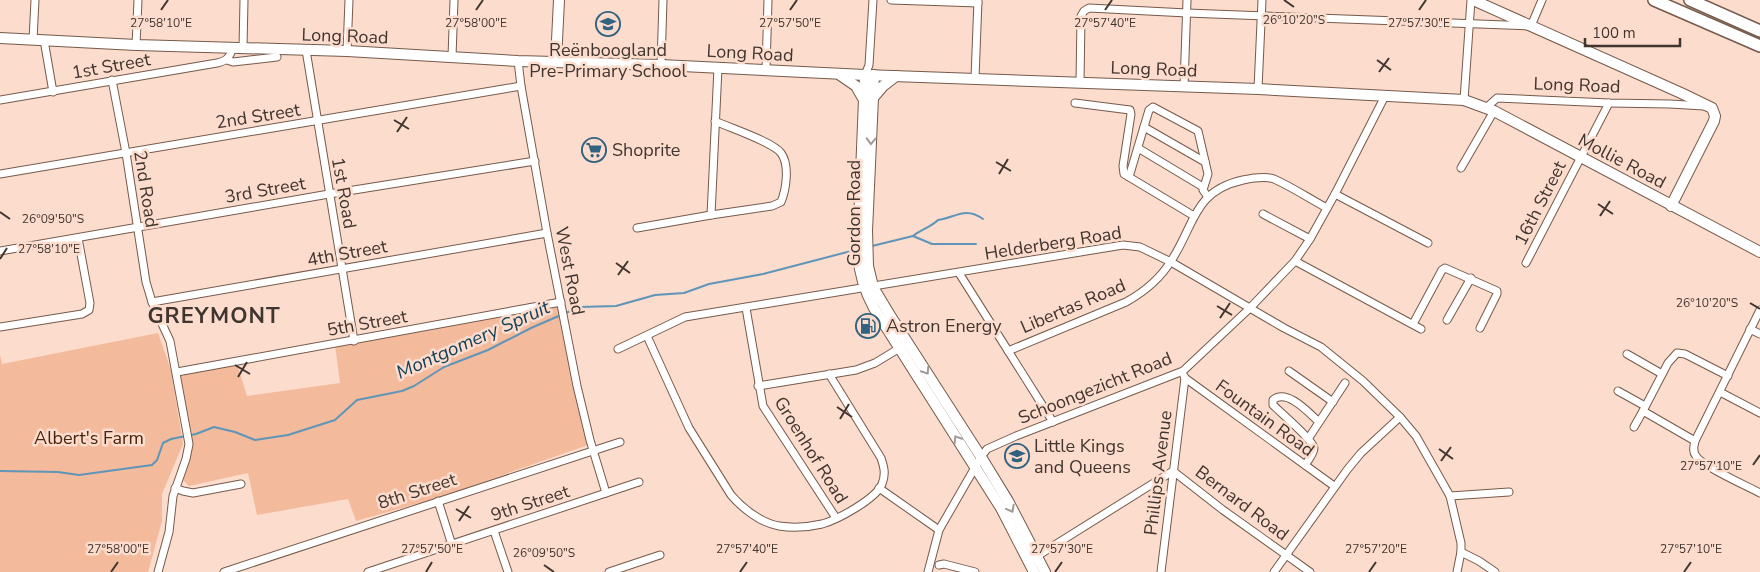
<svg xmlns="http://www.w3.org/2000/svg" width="1760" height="572" font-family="'Nunito Sans',sans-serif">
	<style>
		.green { fill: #f3ba9c }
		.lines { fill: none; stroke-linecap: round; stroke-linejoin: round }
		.stream { stroke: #5f95b8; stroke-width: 2 }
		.street-casing { stroke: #755a4c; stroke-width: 9 }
		.secondary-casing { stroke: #755a4c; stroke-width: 12 }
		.primary-casing { stroke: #755a4c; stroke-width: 14 }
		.street { stroke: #fff; stroke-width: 7 }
		.secondary { stroke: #fff; stroke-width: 10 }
		.primary { stroke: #fff; stroke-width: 11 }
		.oneway { stroke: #a09a97 }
		.ticks { fill: none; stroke: #41352f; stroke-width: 2 }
		.labels { text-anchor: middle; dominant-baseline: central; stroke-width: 5; stroke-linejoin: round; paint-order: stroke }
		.street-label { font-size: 18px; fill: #41352f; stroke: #fcdccc }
		.poi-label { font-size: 18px; fill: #41352f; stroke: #fcdccc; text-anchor: start }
		.park-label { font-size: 18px; fill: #48230d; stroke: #fcdccc }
		.water-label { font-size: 19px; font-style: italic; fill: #123f58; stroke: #fcdccc }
		.district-label { font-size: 22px; font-weight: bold; letter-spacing: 1px; fill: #41352f; stroke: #fcdccc }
		.ticks-label { font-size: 12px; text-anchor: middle; fill: #41352f; stroke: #fcdccc; stroke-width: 5; stroke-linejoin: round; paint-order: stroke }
	</style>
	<rect width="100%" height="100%" fill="#fcdccc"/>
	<g class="green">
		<path d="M560,304l28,141 -151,53 -81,23 -8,-22 -91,16 -9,-42 -59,13 -6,-6 7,-36 -12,-73 58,-10 11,35 93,-13 -5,-38z"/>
		<path d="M158,333l13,37 12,74 -21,50v27l-14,51h-148v-217l2,9z"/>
	</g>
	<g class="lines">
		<g class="stream">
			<path d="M913,236c8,-7 17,-8 25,-16 17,-2 27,-14 45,-1"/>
			<path d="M872,246l41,-10 19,8h44"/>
			<path d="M566,313l13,-6 37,-1 39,-11 29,-2 25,-9 54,-10 92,-24"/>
			<path d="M0,471l58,1 21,3 73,-10 5,-5 6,-17 8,-4 25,-5 18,-7 21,5 20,8 33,-5 47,-15 22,-20 45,-9 12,-5 30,-19 44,-17 43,-22 30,-13"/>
		</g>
		<defs>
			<g id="street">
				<path d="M891,0l87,3"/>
				<path d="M33,40l2,-40"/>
				<path d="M44,40l9,52"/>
				<path d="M136,45l2,-45"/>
				<path d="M243,48l1,-48"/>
				<path d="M306,50l48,291"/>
				<path d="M347,51l2,-51"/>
				<path d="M452,57l2,-57"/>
				<path d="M227,60l6,2 44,-5"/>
				<path d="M661,65l2,-65"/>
				<path d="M766,70l2,-70"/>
				<path d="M865,75l4,-10 4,-65"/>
				<path d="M975,78l3,-78"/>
				<path d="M112,80l14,73 20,129 6,20 18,39 19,103 -3,15 -13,37 -4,36 -11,40"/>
				<path d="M1080,83l1,-67 3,-5 5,-3 98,5 344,13 11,-26"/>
				<path d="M1184,86l3,-86"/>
				<path d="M1258,89l4,-89"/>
				<path d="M0,100l217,-37c10,-2 13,-6 16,-16"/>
				<path d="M1464,100l7,-100"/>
				<path d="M1075,103l55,7 1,4 -8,52 1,8 70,42"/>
				<path d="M1486,108l11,-10 112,5 61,1 34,2"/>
				<path d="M1144,127l61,35"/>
				<path d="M1138,148l65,39"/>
				<path d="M1461,168l33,-57"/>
				<path d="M0,174l521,-88"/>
				<path d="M1129,177l20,-67 4,-3 45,24 10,43 -5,16 5,7"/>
				<path d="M1335,194l93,49"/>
				<path d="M1263,214l47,25"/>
				<path d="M711,215l7,-147"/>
				<path d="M637,228l74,-13 61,-9 9,-4c5,-12 9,-37 0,-49 -8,-11 -51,-25 -66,-32"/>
				<path d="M0,251l329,-57 206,-33"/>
				<path d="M1295,261l126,68"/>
				<path d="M1526,263l83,-160"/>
				<path d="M959,273l94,149"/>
				<path d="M152,302l395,-69"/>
				<path d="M746,308l17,98 73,112"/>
				<path d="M1760,310l-65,131c-1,5 -3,10 1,15 6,10 51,30 64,37"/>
				<path d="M1447,320l24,-42"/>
				<path d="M1413,324l29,-54 3,-2 52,23v3l-17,34"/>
				<path d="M0,327l82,-13 7,-4 1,-7 -12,-65"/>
				<path d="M1750,329l10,5"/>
				<path d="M647,336l42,92 42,67c11,13 30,28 48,31 13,2 30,1 43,-2 15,-4 54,-25 60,-40 4,-10 2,-17 -1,-26l-52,-84"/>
				<path d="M618,349l67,-32 438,-72 17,2 31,15 113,66 37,19 42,34 37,36 16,19 34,60 11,47v9l-4,20"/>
				<path d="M1008,351l118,-49c18,-10 34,-23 45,-41 24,-36 22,-70 72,-81 10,-2 22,-4 31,-1 18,8 36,20 53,29"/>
				<path d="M1627,354l35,20"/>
				<path d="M1289,371l44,31"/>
				<path d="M177,372l384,-70"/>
				<path d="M1184,376l1,2 149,108"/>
				<path d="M758,386l98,-16 19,-7 28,-17"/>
				<path d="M1618,391l27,15"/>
				<path d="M1720,392l40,21"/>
				<path d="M1643,411l25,-48 9,-10 8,1 43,22"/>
				<path d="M1634,427l9,-16 52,30"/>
				<path d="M1305,465c3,-4 9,-12 9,-17 -1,-8 -34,-36 -41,-43v-5c14,-12 36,13 46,22l26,-39 -37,56"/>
				<path d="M175,488l8,3 10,2 48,-9"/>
				<path d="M879,488l60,42"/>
				<path d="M606,493l33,-11"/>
				<path d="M1450,496l59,-4"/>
				<path d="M438,501l14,44"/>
				<path d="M494,531l14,41"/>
				<path d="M1461,552l18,9 16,11"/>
				<path d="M1034,558l139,-87 50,39 87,62"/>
				<path d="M939,565l5,-1 31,8"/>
				<path d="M224,572l396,-130"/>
				<path d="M368,572l238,-79 -16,-53 -13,-54 -30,-153 -26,-147 -3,-25"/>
				<path d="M609,572l51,-17"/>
				<path d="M928,572l11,-42 42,-73 6,-8 29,-13 167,-65 67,-63 45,-47 15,-22 25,-45 50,-98"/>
				<path d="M1161,572l24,-194"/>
				<path d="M1274,572l73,-102 14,-17 39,-36"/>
			</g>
			<g id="secondary">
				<path d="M1473,0l208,93 31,15 3,8 -1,5 -43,85"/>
				<path d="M0,38l136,7 211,6 171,10 143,4 204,10 393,14 206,11 30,11 266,141"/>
				<path d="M556,61l3,-61"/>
				<path d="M840,75l16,11 8,14"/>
				<path d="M865,75l-7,172c0,23 5,41 16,61l127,200 33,64"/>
				<path d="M874,75l-7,156 1,35 5,21 18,30 90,140 27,44 37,71"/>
				<path d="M872,99l11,-13 13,-10"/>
			</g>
			<g id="primary">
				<path d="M1654,0l106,46"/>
				<path d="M1690,0l70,31"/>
			</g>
		</defs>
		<use href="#street" class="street-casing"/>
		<use href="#secondary" class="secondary-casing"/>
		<use href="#primary" class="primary-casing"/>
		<use href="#street" class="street"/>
		<use href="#secondary" class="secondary"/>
		<use href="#primary" class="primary"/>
	</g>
	<defs><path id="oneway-chevron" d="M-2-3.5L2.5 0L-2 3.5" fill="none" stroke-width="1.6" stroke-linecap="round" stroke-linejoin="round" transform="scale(1.25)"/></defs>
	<g class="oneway">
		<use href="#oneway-chevron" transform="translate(871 141) rotate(92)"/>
		<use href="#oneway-chevron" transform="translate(926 371) rotate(57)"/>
		<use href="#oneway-chevron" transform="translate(957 439) rotate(-122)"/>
		<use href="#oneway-chevron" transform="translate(1011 509) rotate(62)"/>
	</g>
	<path class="ticks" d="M1284,0l10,7M161,10l7,-10M476,10l7,-10M790,10l7,-10M1105,10l7,-10M1419,10l7,-10M1377,60l14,10M1379,72l10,-14M394,120l15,9M397,132l10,-15M996,162l15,9M999,174l9,-15M1598,204l15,10M0,212l10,7M1600,216l10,-15M0,259l7,-11M616,263l14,10M618,275l10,-14M1750,303l10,6M1217,306l15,9M1220,318l10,-15M235,365l15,9M238,377l9,-15M837,407l15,10M840,419l9,-15M1439,449l14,10M1441,461l10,-14M1753,465l7,-10M456,509l15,9M459,521l10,-15M544,565l10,7M111,572l7,-10M426,572l6,-10M740,572l7,-10M1055,572l7,-10M1369,572l7,-10M1684,572l7,-10"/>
	<defs>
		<symbol id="school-ring" viewBox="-11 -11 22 22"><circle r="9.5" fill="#fcdccc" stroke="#326281" stroke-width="1.5"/><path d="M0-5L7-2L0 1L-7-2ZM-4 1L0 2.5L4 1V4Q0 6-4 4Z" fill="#326281"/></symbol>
		<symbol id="supermarket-ring" viewBox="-11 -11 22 22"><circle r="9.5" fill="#fcdccc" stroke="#326281" stroke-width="1.5"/><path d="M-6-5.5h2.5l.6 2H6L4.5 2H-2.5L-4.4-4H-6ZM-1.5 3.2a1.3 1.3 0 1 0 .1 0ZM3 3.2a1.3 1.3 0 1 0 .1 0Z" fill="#326281"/></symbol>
		<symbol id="fuel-ring" viewBox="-11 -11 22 22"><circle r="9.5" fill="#fcdccc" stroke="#326281" stroke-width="1.5"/><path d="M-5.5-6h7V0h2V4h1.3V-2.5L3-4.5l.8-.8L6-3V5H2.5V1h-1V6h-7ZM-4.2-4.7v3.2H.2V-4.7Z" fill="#326281"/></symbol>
	</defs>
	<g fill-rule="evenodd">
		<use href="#school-ring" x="594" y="10" width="28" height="28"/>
		<use href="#supermarket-ring" x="580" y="136" width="28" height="28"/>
		<use href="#fuel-ring" x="854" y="312" width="28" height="28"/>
		<use href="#school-ring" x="1003" y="442" width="28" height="28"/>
	</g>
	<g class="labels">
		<g class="street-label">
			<text transform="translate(345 36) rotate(2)">Long Road</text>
			<text transform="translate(750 53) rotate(3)">Long Road</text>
			<text transform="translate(111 66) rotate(-10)">1st Street</text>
			<text transform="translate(1154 69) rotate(2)">Long Road</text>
			<text transform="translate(1577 85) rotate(2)">Long Road</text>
			<text transform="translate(258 116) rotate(-9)">2nd Street</text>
			<text transform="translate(1622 161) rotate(28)">Mollie Road</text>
			<text transform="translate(146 189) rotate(81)">2nd Road</text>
			<text transform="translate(265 190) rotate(-10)">3rd Street</text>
			<text transform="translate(344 193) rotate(80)">1st Road</text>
			<text transform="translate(1540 203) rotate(-63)">16th Street</text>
			<text transform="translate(854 213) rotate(-90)">Gordon Road</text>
			<text transform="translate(1053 243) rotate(-9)">Helderberg Road</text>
			<text transform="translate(347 253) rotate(-10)">4th Street</text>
			<text transform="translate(570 271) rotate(79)">West Road</text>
			<text transform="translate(1073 306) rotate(-23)">Libertas Road</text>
			<text transform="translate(367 323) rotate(-10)">5th Street</text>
			<text transform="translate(1095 388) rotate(-22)">Schoongezicht Road</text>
			<text transform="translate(1265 418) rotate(36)">Fountain Road</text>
			<text transform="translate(811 450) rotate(58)">Groenhof Road</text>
			<text transform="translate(1158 473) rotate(-83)">Phillips Avenue</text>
			<text transform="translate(417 491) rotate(-18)">8th Street</text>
			<text transform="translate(530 503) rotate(-18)">9th Street</text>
			<text transform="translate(1242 503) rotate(37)">Bernard Road</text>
		</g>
		<g class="poi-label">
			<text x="608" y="50" text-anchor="middle">Reënboogland<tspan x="608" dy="21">Pre-Primary School</tspan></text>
			<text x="612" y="150">Shoprite</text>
			<text x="886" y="326">Astron Energy</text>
			<text x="1034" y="446">Little Kings<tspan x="1034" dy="21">and Queens</tspan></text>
		</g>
		<g class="park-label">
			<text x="89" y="438">Albert's Farm</text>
		</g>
		<g class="water-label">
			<text transform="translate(473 340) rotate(-24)">Montgomery Spruit</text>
		</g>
		<g class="district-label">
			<text x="214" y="316">GREYMONT</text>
		</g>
	</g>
	<g class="ticks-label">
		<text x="1294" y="24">26°10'20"S</text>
		<text x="161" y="27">27°58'10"E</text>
		<text x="476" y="27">27°58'00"E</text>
		<text x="790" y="27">27°57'50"E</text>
		<text x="1105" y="27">27°57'40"E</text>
		<text x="1419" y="27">27°57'30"E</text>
		<text x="53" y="223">26°09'50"S</text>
		<text x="49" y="253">27°58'10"E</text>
		<text x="1707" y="307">26°10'20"S</text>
		<text x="1711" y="470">27°57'10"E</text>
		<text x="118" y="553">27°58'00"E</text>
		<text x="432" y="553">27°57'50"E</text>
		<text x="747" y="553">27°57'40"E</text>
		<text x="1062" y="553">27°57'30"E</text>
		<text x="1376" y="553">27°57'20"E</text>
		<text x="1691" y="553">27°57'10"E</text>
		<text x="544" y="557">26°09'50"S</text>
	</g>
	<path d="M1585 38v8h95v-8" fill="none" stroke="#41352f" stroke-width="2.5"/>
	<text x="1592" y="38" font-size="15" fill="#41352f" stroke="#fcdccc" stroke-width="4" paint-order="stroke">100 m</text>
</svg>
